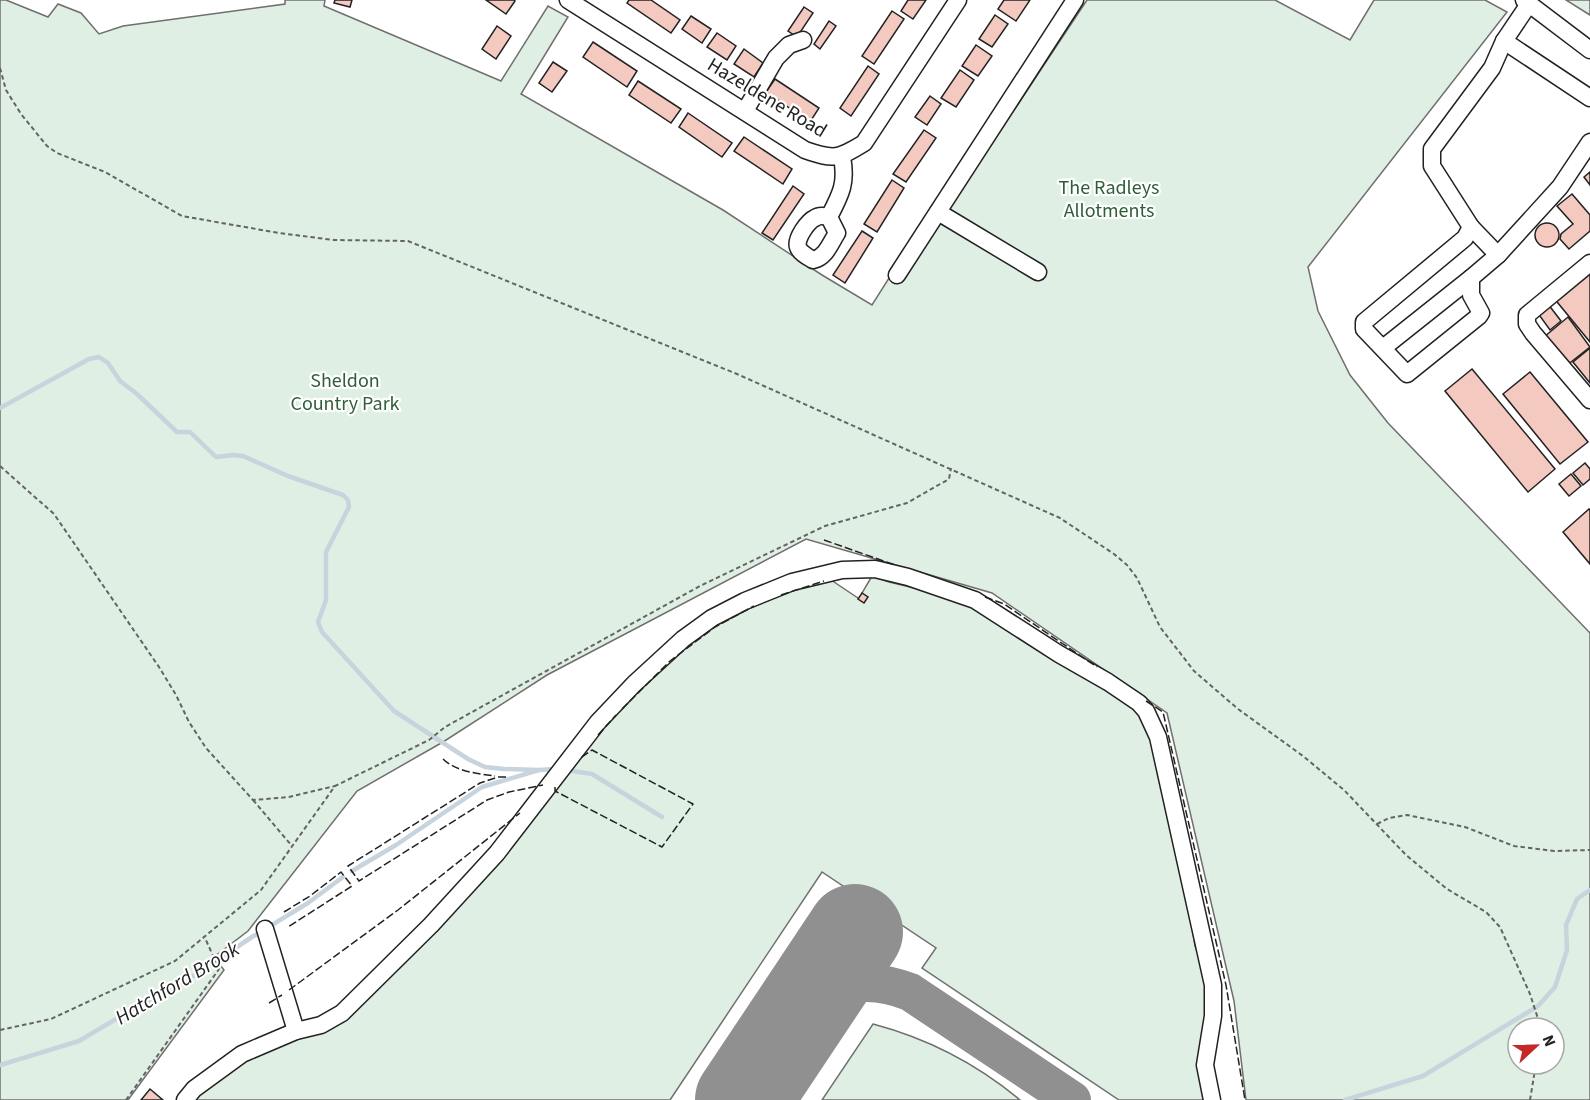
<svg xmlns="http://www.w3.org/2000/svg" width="1590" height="1100" font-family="'Source Sans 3',sans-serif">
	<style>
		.green { fill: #e0efe3; stroke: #6f6f6f; stroke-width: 1.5; fill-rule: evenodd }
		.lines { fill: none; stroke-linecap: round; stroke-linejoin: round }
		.stream { stroke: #c7d3dd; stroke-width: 4.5 }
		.taxiway { stroke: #909090; stroke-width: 38 }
		.runway { stroke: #909090; stroke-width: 96 }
		.building { fill: #f3c9c0; stroke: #222; stroke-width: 1.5 }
		.minor-casing { stroke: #222; stroke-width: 19 }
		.path { stroke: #646464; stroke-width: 2; stroke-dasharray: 4.5 3; stroke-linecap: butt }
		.minor { stroke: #fff; stroke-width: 16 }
		.fence { stroke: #222; stroke-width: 1.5; stroke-dasharray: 8 3; stroke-linecap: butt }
		.labels { text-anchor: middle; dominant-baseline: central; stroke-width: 4.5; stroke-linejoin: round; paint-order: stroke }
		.street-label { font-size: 20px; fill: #222; stroke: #fff }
		.park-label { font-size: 20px; fill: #2f5e38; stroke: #fff }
		.water-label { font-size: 21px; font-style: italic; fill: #222; stroke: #fff }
	</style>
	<rect width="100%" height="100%" fill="#fff"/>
	<g class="green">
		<path d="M0,0h6l42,17 10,-13 23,9 18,21 24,-8 162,-22v-4h40l-1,6 177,75 47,-75 20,11 -47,77 202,116 99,65 50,30 50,-79 18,-4 147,-222h188l75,40 24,-40h111l22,12 -199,255 10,44 32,64 38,48 202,210v467h-344l-12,-99 -67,-288 -175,-120 -186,-54 -259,136 -104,67 -86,49 -109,140 -34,26 10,13 -96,130h-128zM1518,1028h36v36h-36z"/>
		<path d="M1566,0h24v15z"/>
		<path d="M872,576l17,6 72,17 157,94 29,29 44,197 4,27 10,25 2,129h-88l-197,-132 14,-20 -114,-76 -152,228h-479l41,-32 46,-21 54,-22 259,-287 96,-96 66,-39 75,-25 36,24 3,-5 -5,-4z"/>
		<path d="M873,1024c53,14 104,40 147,76h-198z"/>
	</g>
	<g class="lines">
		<g class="stream">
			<path d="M0,408l89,-49 10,-2 9,6 12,18 17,13 40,38h13l26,25 17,-2 10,1 45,20 55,19 5,5 1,7 -23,45v48l-8,22 4,10 72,79 74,48 17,8 19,2 35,1"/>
			<path d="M566,770l26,4 70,43"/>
			<path d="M352,871l44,-26 86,-58 57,-17 16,-1"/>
			<path d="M0,1065l79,-24 54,-32 42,-21 77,-51 56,-34 35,-26"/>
			<path d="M1345,1100l78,-24 115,-70 17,-19 12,-37 -1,-25 11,-26 13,-9"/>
		</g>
		<path class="taxiway" d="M806,1006c33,-26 66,-29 104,-14l162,108"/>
		<path class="runway" d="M743,1100l112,-168"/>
	</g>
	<g class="building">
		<path d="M335,0h17l-2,7 -16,-4z"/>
		<path d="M486,0h28l1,1 -9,13z"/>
		<path d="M629,0h22l29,20 -9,13 -44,-30z"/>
		<path d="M908,0h18l-13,19 -12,-8z"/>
		<path d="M1004,0h26l-14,21 -18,-12z"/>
		<path d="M804,7l9,6 -16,24 -9,-6z"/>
		<path d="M892,11l12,8 -30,45 -12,-8z"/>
		<path d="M995,15l13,9 -16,23 -13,-8z"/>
		<path d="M691,16l20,13 -9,14 -20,-14z"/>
		<path d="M829,21l7,5 -16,23 -6,-5z"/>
		<path d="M497,26l14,10 -15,23 -14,-10z"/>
		<path d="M717,33l19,13 -9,14 -20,-13z"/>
		<path d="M593,42l44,29 -10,16 -44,-30z"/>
		<path d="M976,45l16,11 -14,20 -16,-10z"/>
		<path d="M744,49l19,14 -9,14 -20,-13z"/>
		<path d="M553,62l14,9 -15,21 -13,-9z"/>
		<path d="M868,66l11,8 -28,42 -11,-8z"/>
		<path d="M960,70l14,10 -18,27 -15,-9z"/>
		<path d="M775,79l44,29 -9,14 -44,-30z"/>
		<path d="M638,81l43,28 -10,14 -42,-28z"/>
		<path d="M930,96l11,8 -14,21 -12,-8z"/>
		<path d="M688,113l44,30 -10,14 -43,-30z"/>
		<path d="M924,130l12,8 -30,44 -13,-8z"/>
		<path d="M744,137l48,32 -9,15 -49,-33z"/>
		<path d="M1590,172v13l-6,-8z"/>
		<path d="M892,180l12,8 -27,44 -13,-8z"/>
		<path d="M793,186l11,8 -31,46 -11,-7z"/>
		<path d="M1572,194l18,21v16l-21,18 -9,-10 1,-5 12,-10 -16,-18z"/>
		<circle cx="1547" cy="235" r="12"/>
		<path d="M862,231l11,7 -28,45 -12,-8z"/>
		<path d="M1590,267v75l-37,-45z"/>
		<path d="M1548,304l13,17 -11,9 -13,-18z"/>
		<path d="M1568,317l22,30 -24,19 -22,-29z"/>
		<path d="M1590,348v35l-17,-21z"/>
		<path d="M1472,369l83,100 -27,23 -83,-101z"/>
		<path d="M1530,372l58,70 -28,22 -57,-70z"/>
		<path d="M1585,463l5,6v10l-7,6 -10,-12z"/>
		<path d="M1571,474l10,12 -12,10 -10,-12z"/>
		<path d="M1589,509l1,2v53l-27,-32z"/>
		<path d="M862,593l6,4 -4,6 -6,-4z"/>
		<path d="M150,1089l13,11h-22z"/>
	</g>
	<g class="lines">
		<defs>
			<g id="minor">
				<path d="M568,0l237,150c29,10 33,9 59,-7l94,-143"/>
				<path d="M1524,0l66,50"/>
				<path d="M1529,4l-25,37 -12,27 -60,81v17l39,61 -6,11 -101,84v7l43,45 72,-58 2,-3 -10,-18v-17l27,-23 62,-68 30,-45"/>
				<path d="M1504,41l86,57"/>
				<path d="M745,111l31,-53 13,-13 14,-5"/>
				<path d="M938,212l100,60"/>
				<path d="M829,217c-5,-1 -10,-2 -14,1 -7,3 -20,21 -17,29 2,6 10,10 15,13 13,-3 17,-16 24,-27l-8,-16c12,-23 18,-34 13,-60"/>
				<path d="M1471,227l27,28"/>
				<path d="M1590,263l-63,52v9l6,9 57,67"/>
				<path d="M897,275l178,-275"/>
				<path d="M1383,348l88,-70"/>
				<path d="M265,929l31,102"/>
				<path d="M185,1100l9,-11 48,-35 54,-23 25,-6 21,-12 89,-88 66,-72 101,-131 36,-38 49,-45 29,-21 33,-17 47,-19 50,-12 33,-1 33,8 67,23 84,54 49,28 31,21 7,8 12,26 55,248v31l-8,49 7,35"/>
			</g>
		</defs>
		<use href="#minor" class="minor-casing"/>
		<g class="path">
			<path d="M0,68l6,22 15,24 26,32 10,7 48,19 77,44 97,17 55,7 74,1 329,133 323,144 54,36 13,11 10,13 23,49 34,44 44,38 65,47 41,34 62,65 41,34 39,23 14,15 30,67 11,34"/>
			<path d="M0,466l54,48 105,153 17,28 13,27 17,26 47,52 36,-3 46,-11"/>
			<path d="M253,800l39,46"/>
			<path d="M1377,824l12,-6 18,-3 58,12 49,19 40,5 36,-1"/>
			<path d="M0,1030l51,-11 124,-58 86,-71 74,-104 94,-46 16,-13 255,-141 125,-60 82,-23 42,-24 2,-11"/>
			<path d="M126,1100l93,-131 -14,-31"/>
			<path d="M1530,1100l6,-36"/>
		</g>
		<use href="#minor" class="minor"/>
		<g class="fence">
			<path d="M824,540l71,25"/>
			<path d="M781,595l43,-14"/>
			<path d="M985,597l19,7 93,63"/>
			<path d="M1146,701l17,11 63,273 19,115"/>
			<path d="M622,709l48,-48 45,-34 39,-21"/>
			<path d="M598,735l18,-20"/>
			<path d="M443,759c12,12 35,15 52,17"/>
			<path d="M506,777h-8l-18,6 -132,83 11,15 128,-81 22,-8 34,-7"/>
			<path d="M555,787v4l107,56 31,-43 -101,-54 -13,9"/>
			<path d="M284,912l26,-16 31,-24 11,14 -64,41"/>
			<path d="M289,990l109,-80 122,-97"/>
			<path d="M269,1003l13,-8"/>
		</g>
	</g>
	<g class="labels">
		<g class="street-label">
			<text transform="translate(767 98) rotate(31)">Hazeldene Road</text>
		</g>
		<g class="park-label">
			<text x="1109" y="188">The Radleys<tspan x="1109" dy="23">Allotments</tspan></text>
			<text x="345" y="381">Sheldon<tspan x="345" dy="23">Country Park</tspan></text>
		</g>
		<g class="water-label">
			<text transform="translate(177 983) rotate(-31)">Hatchford Brook</text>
		</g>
	</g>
	<g transform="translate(1536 1046) rotate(68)"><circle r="28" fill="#ffffff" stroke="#a7a7a7" stroke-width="1.5"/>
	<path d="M0-4.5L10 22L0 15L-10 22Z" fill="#c62828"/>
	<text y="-9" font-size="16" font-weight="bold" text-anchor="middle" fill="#222222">N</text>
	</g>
</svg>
